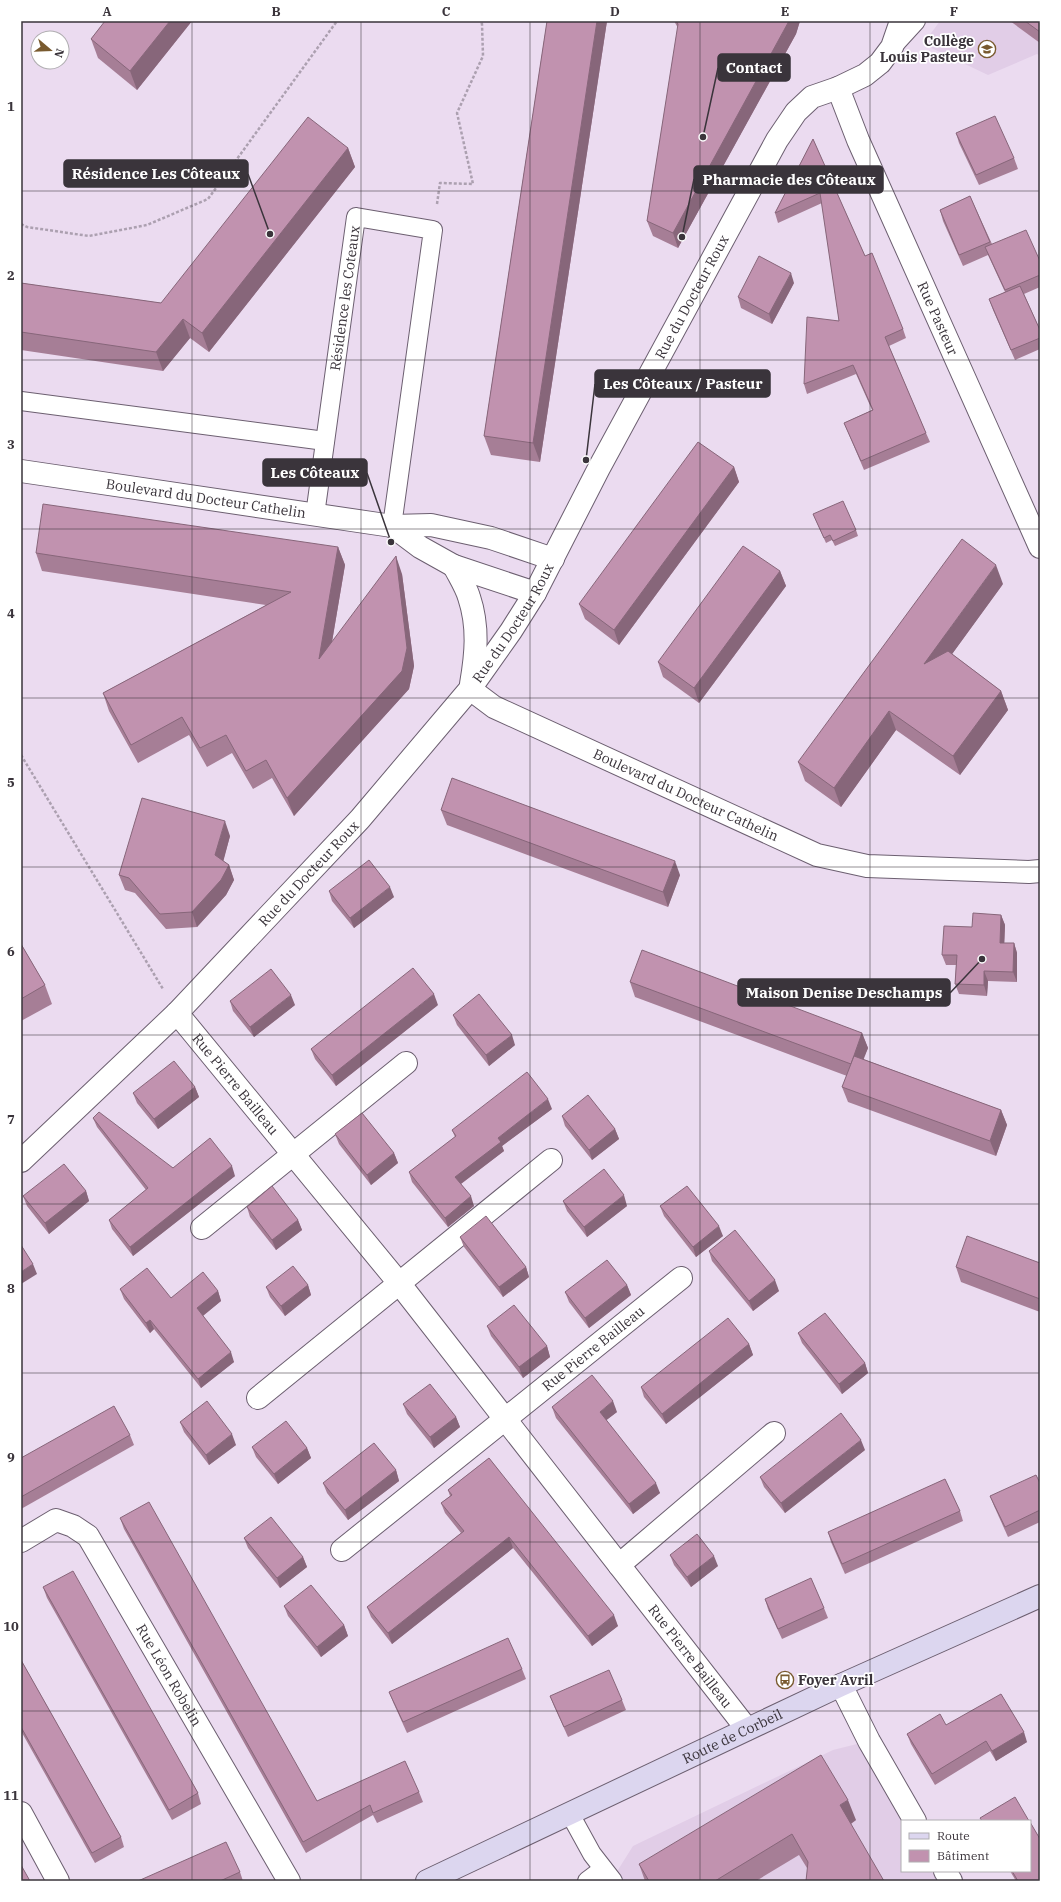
<svg xmlns="http://www.w3.org/2000/svg" width="1061" height="1902" font-family="'IBM Plex Serif',serif">
	<style>
		.built { fill: #e1cde7 }
		.lines { fill: none; stroke-linecap: round; stroke-linejoin: round }
		.lane-casing { stroke: #6c5f70; stroke-width: 20 }
		.street-casing { stroke: #6c5f70; stroke-width: 24 }
		.secondary-casing { stroke: #6c5f70; stroke-width: 24 }
		.path { stroke: #aca0b0; stroke-width: 2.5; stroke-dasharray: 3 2; stroke-linecap: butt }
		.lane { stroke: #fff; stroke-width: 18 }
		.street { stroke: #fff; stroke-width: 22 }
		.secondary { stroke: #dcd6ef; stroke-width: 22 }
		.wall { fill: #a67e96 }
		.shaded-wall { fill: #87667a }
		.building { fill: #c192af; stroke: #87667a }
		.grid { fill: none; stroke: #3a343b; stroke-width: 1; stroke-opacity: 0.55 }
		.labels { text-anchor: middle; dominant-baseline: central; stroke-width: 3.5; stroke-linejoin: round; paint-order: stroke }
		.poi-label { font-size: 14px; font-weight: bold; fill: #3a343b; stroke: #fff; text-anchor: end }
		.street-label { font-size: 14px; fill: #3a343b; stroke: #fff }
		.leader { fill: none; stroke: #3a343b; stroke-width: 1.5 }
		.callout-dot { fill: #3a343b; stroke: #fff; stroke-width: 1.5 }
		.callout { fill: #3a343b; stroke: #3a343b; stroke-width: 1.5 }
		.callout-label { font-size: 15px; text-anchor: middle; font-weight: bold; fill: #fff }
		.neatline { fill: none; stroke: #3a343b; stroke-width: 1.5 }
		.grid-label { font-size: 13px; text-anchor: middle; font-weight: bold; fill: #3a343b }
	</style>
	<rect width="100%" height="100%" fill="#ebdbf0"/>
	<g class="built">
		<path d="M940,21h100v35l-3,-2 -49,21 -65,-31z"/>
		<path d="M869,1741l46,80h-13v50h41l6,10h-338l22,-35 200,-96z"/>
	</g>
	<g class="lines">
		<defs>
			<g id="lane">
				<path d="M895,44l21,-23"/>
				<path d="M21,401l304,40"/>
				<path id="s1" d="M315,515l41,-298 77,13 -41,296"/>
				<path d="M570,1814l22,40 21,27"/>
				<path d="M587,1881l16,-12"/>
			</g>
			<g id="street">
				<path id="s2" d="M838,88l20,52 182,407"/>
				<path id="s3" d="M21,471l371,55 39,-1 60,13 62,21"/>
				<path d="M392,526l28,21 34,19 81,27"/>
				<path d="M454,566c5,10 12,21 15,31 10,30 7,58 2,87"/>
				<path id="s4" d="M470,689l24,18 323,148 50,11 162,6 11,-1"/>
				<path id="s5" d="M177,1013l222,270 348,446"/>
				<path id="s6" d="M21,1161l156,-148 183,-194 110,-130 41,-58 24,-38 64,-125 178,-328 19,-28 16,-15 26,-9 27,-13 15,-12 12,-16 9,-26"/>
				<path d="M202,1228l204,-165"/>
				<path d="M258,1398l293,-238"/>
				<path id="s7" d="M21,1541l35,-21 17,6 15,10 201,345"/>
				<path id="s8" d="M342,1550l339,-272"/>
				<path d="M619,1565l155,-132"/>
				<path d="M841,1685l28,56 46,80"/>
				<path d="M21,1813l37,68"/>
				<path d="M945,1871l6,10"/>
			</g>
			<g id="secondary">
				<path id="s9" d="M427,1881l414,-196 199,-89"/>
			</g>
		</defs>
		<use href="#lane" class="lane-casing"/>
		<use href="#street" class="street-casing"/>
		<use href="#secondary" class="secondary-casing"/>
		<g class="path">
			<path d="M437,204l3,-21 33,1 -16,-71 26,-57 -1,-32 -2,-3"/>
			<path d="M21,224l6,3 62,9 58,-11 61,-26 129,-178"/>
			<path d="M21,755l142,234"/>
		</g>
		<use href="#lane" class="lane"/>
		<use href="#street" class="street"/>
		<use href="#secondary" class="secondary"/>
	</g>
	<g class="wall">
		<path d="M105,21h87l-55,69 -39,-32 -7,-19z"/>
		<path d="M547,21h60l-67,441 -49,-7 -7,-19z"/>
		<path d="M674,21h126l-4,13 -118,214 -25,-12 -6,-15 31,-193z"/>
		<path d="M1010,21h30v22z"/>
		<path d="M956,133l58,25 4,11 -39,16 -20,-42z"/>
		<path d="M813,139l52,117 38,73 3,9 -17,8 37,87 4,9 -66,28 -20,-47 28,-13 -16,-36 -49,20 -3,-10 35,-63 -17,-118 -44,20 -3,-10z"/>
		<path d="M348,148l7,19 -146,185 -19,-14 -27,33 -142,-21v-67l140,20z"/>
		<path d="M970,196l22,48 48,17v26l-16,7 16,36v19l-25,11 -22,-50 -4,-11 16,-7 -17,-37 -25,11 -20,-45 -3,-11z"/>
		<path d="M794,283l-22,41 -31,-16 -3,-11z"/>
		<path d="M734,467l5,15 -120,163 -34,-26 -6,-15z"/>
		<path d="M813,514l43,16 2,6 -23,10 -3,-6 -6,3z"/>
		<path d="M338,547l7,18 -13,77 70,-68 12,92 -5,23 -115,127 -22,-38 -19,11 -21,-36 -25,14 -18,-32 -51,28 -29,-52 -6,-18 163,-88 -224,-34 -6,-18z"/>
		<path d="M780,571l6,15 -87,117 -36,-26 -5,-15z"/>
		<path d="M1003,584l-51,70 49,37 7,19 -48,65 -64,-45 -55,77 -36,-26 -7,-19z"/>
		<path d="M441,810l239,65 -12,32 -221,-82z"/>
		<path d="M230,836l-7,25 6,4 5,15 -8,15 -29,32 -31,2 -31,-36 -10,-3 -6,-15z"/>
		<path d="M329,891l65,6 -40,31 -22,-27z"/>
		<path d="M1001,915l4,10 -1,18h10l3,10v29l-29,-1 -1,15 -28,-2 -4,-10 1,-19h-10l-4,-10 30,-28z"/>
		<path d="M21,944l24,41 7,19 -31,17z"/>
		<path d="M630,982l232,51 6,15 -5,11 138,51 6,15 -11,31 -148,-54 -6,-15 5,-11 -212,-79z"/>
		<path d="M230,1001l65,4 -41,32 -21,-26z"/>
		<path d="M438,1005l-102,81 -21,-27 -4,-10z"/>
		<path d="M453,1015l62,30 -26,21 -32,-41z"/>
		<path d="M195,1087l4,10 -41,32 -21,-26 -4,-10z"/>
		<path d="M552,1109l-50,37 2,5 -43,33 13,22 -26,21 -36,-45 -3,-10 46,-35 -3,-7z"/>
		<path d="M562,1116l53,13 4,10 -27,21 -27,-34z"/>
		<path d="M93,1118l80,50 62,8 -102,80 -21,-27 -3,-9 37,-30 -49,-63z"/>
		<path d="M335,1134l59,19 4,10 -27,22 -32,-41z"/>
		<path d="M86,1191l3,10 -40,33 -22,-28 -4,-10z"/>
		<path d="M563,1201l64,5 -40,31 -20,-26z"/>
		<path d="M660,1206l63,30 -27,21 -32,-41z"/>
		<path d="M247,1207l51,13 4,10 -26,20 -26,-33z"/>
		<path d="M460,1237l66,30 3,10 -26,20 -39,-50z"/>
		<path d="M709,1251l70,40 -26,20 -41,-50z"/>
		<path d="M1040,1263v49l-79,-30 -5,-15z"/>
		<path d="M308,1285l3,10 -26,21 -15,-19 -4,-10z"/>
		<path d="M627,1285l4,10 -42,33 -20,-26 -4,-10z"/>
		<path d="M120,1289l51,9 47,-7 3,10 -18,15 31,46 -33,26 -47,-59 -4,4 -26,-34z"/>
		<path d="M487,1326l60,20 3,11 -27,21 -32,-42z"/>
		<path d="M798,1333l67,30 3,10 -26,21 -40,-51z"/>
		<path d="M749,1344l4,11 -87,69 -22,-27 -3,-10z"/>
		<path d="M403,1404l53,13 4,10 -26,21 -27,-34z"/>
		<path d="M552,1407l65,5 -11,8 54,73 -27,21 -77,-96z"/>
		<path d="M180,1422l56,23 -27,20 -25,-33z"/>
		<path d="M130,1435l4,10 -113,64v-51z"/>
		<path d="M252,1447l55,1 4,10 -33,26 -22,-27z"/>
		<path d="M865,1450l-80,63 -21,-26 -4,-10z"/>
		<path d="M489,1458l129,168 -26,20 -79,-98 -121,96 -21,-27 -4,-10 94,-74 -16,-20 -4,-10 9,-7 -2,-6z"/>
		<path d="M396,1470l3,11 -51,39 -21,-27 -4,-10z"/>
		<path d="M1040,1483v39l-32,15 -14,-31 -4,-10z"/>
		<path d="M960,1511l3,10 -118,53 -14,-32 -3,-10z"/>
		<path d="M120,1518l197,283 102,-9 4,10 -46,21 -4,-8 -67,38 -182,-324z"/>
		<path d="M244,1538l59,19 4,10 -27,21 -32,-40z"/>
		<path d="M670,1555l48,11 -27,21 -17,-22z"/>
		<path d="M43,1587l155,206 3,11 -29,16 -125,-222z"/>
		<path d="M765,1599l59,9 4,10 -46,21 -14,-30z"/>
		<path d="M284,1606l60,19 4,11 -27,21 -33,-41z"/>
		<path d="M21,1660l100,177 3,10 -29,16 -74,-132z"/>
		<path d="M522,1669l4,10 -119,54 -14,-31 -4,-10z"/>
		<path d="M550,1696l72,4 4,10 -58,27 -14,-31z"/>
		<path d="M946,1725l81,17 -31,19 -6,-10 -55,34 -24,-41 -4,-10z"/>
		<path d="M856,1820l-5,4 -44,44 -8,-13 -43,26h-111l-6,-17z"/>
		<path d="M1010,1871h20l10,10h-24z"/>
		<path d="M240,1872l3,9h-105z"/>
	</g>
	<g class="shaded-wall">
		<path d="M170,21h22l-55,69 -7,-19z"/>
		<path d="M597,21h10l-67,441 -7,-19z"/>
		<path d="M789,21h11l-4,13 -118,214 -5,-15z"/>
		<path d="M348,148l7,19 -146,185 -7,-19z"/>
		<path d="M791,273l3,10 -22,41 -3,-10z"/>
		<path d="M183,319l7,19 -27,33 -7,-19z"/>
		<path d="M734,467l5,15 -120,163 -5,-15z"/>
		<path d="M338,547l7,18 -19,112 -7,-18z"/>
		<path d="M396,556l6,18 12,92 -5,23 -115,127 -7,-18z"/>
		<path d="M996,565l7,19 -72,99 -7,-19z"/>
		<path d="M780,571l6,15 -87,117 -5,-15z"/>
		<path d="M1001,691l7,19 -48,65 -7,-19z"/>
		<path d="M889,711l7,19 -55,77 -7,-19z"/>
		<path d="M225,821l5,15 -9,34 -6,-15z"/>
		<path d="M675,861l5,14 -12,32 -5,-15z"/>
		<path d="M229,865l5,15 -8,15 -29,32 -5,-15z"/>
		<path d="M390,887l4,10 -40,31 -4,-10z"/>
		<path d="M1001,915l4,10 -1,28 -4,-10z"/>
		<path d="M1014,943l3,10v29l-4,-10z"/>
		<path d="M984,971l4,10 -1,15 -3,-11z"/>
		<path d="M434,994l4,11 -102,81 -4,-11z"/>
		<path d="M291,995l4,10 -41,32 -4,-10z"/>
		<path d="M862,1033l6,15 -12,31 -5,-15z"/>
		<path d="M512,1035l3,10 -26,21 -3,-11z"/>
		<path d="M195,1087l4,10 -41,32 -4,-10z"/>
		<path d="M548,1099l4,10 -50,37 2,5 -46,35 -3,-9 43,-39z"/>
		<path d="M1001,1110l6,15 -11,31 -6,-15z"/>
		<path d="M615,1129l4,10 -27,21 -3,-10z"/>
		<path d="M394,1153l4,10 -27,22 -4,-10z"/>
		<path d="M232,1166l3,10 -102,80 -3,-9z"/>
		<path d="M86,1191l3,10 -40,33 -4,-11z"/>
		<path d="M624,1195l3,11 -40,31 -3,-10z"/>
		<path d="M471,1196l3,10 -26,21 -3,-9z"/>
		<path d="M298,1220l4,10 -26,20 -4,-10z"/>
		<path d="M719,1226l4,10 -27,21 -3,-10z"/>
		<path d="M33,1264l4,10 -16,10v-12z"/>
		<path d="M526,1267l3,10 -26,20 -4,-10z"/>
		<path d="M775,1280l4,11 -26,20 -4,-10z"/>
		<path d="M308,1285l3,10 -26,21 -4,-10z"/>
		<path d="M627,1285l4,10 -42,33 -4,-10z"/>
		<path d="M218,1291l3,10 -21,17 -3,-10z"/>
		<path d="M150,1320l4,9 -4,4 -4,-10z"/>
		<path d="M749,1344l4,11 -87,69 -4,-10z"/>
		<path d="M547,1346l3,11 -27,21 -4,-11z"/>
		<path d="M231,1352l3,10 -33,26 -3,-9z"/>
		<path d="M865,1363l3,10 -26,21 -3,-10z"/>
		<path d="M613,1401l4,11 -13,10 -4,-10z"/>
		<path d="M456,1417l4,10 -26,21 -4,-11z"/>
		<path d="M232,1434l4,11 -27,20 -3,-10z"/>
		<path d="M861,1440l4,10 -80,63 -4,-10z"/>
		<path d="M307,1448l4,10 -33,26 -4,-10z"/>
		<path d="M396,1470l3,11 -51,39 -3,-10z"/>
		<path d="M656,1483l4,10 -27,21 -4,-10z"/>
		<path d="M509,1537l4,11 -121,96 -4,-11z"/>
		<path d="M714,1556l4,10 -27,21 -4,-10z"/>
		<path d="M303,1557l4,10 -27,21 -3,-10z"/>
		<path d="M614,1615l4,11 -26,20 -4,-10z"/>
		<path d="M344,1625l4,11 -27,21 -4,-10z"/>
		<path d="M1024,1732l3,10 -31,19 -4,-10z"/>
		<path d="M848,1800l8,20 -9,6 -7,-21z"/>
	</g>
	<g class="building">
		<path d="M105,21h65l-40,50 -39,-32z"/>
		<path d="M547,21h50l-64,422 -49,-7z"/>
		<path d="M676,21h113l-116,212 -26,-12 31,-197z"/>
		<path d="M1025,21h15v11z"/>
		<path d="M995,116l19,42 -38,17 -20,-42z"/>
		<path d="M308,117l40,31 -146,185 -19,-14 -27,33 -135,-20v-49l140,20z"/>
		<path d="M813,139l52,117 7,-3 31,76 -18,8 41,96 -65,28 -17,-38 29,-13 -20,-45 -49,19 3,-67 32,4 -19,-128 -45,20z"/>
		<path d="M970,196l20,46 -31,13 -19,-45z"/>
		<path d="M1026,230l14,31v14l-35,15 -20,-43z"/>
		<path d="M759,256l32,17 -22,41 -31,-17z"/>
		<path d="M1020,286l20,44v8l-29,12 -22,-51z"/>
		<path d="M698,442l36,25 -120,163 -35,-26z"/>
		<path d="M843,501l13,29 -23,11 -3,-6 -6,3 -11,-24z"/>
		<path d="M43,504l295,43 -19,112 77,-103 11,92 -5,23 -115,127 -21,-38 -20,11 -20,-36 -26,13 -18,-31 -51,28 -28,-52 188,-101 -255,-39z"/>
		<path d="M962,539l34,26 -72,99 24,-13 53,40 -48,65 -64,-45 -55,77 -36,-26z"/>
		<path d="M743,546l37,25 -86,117 -36,-26z"/>
		<path d="M452,778l223,83 -12,31 -222,-82z"/>
		<path d="M142,798l83,23 -10,34 14,10 -8,15 -29,32 -32,2 -31,-36 -10,-3z"/>
		<path d="M369,860l21,27 -40,31 -21,-27z"/>
		<path d="M973,913l28,2 -1,28h14l-1,29 -29,-1v14l-29,-1 2,-29h-15l2,-29 28,1z"/>
		<path d="M21,944l24,41 -24,14z"/>
		<path d="M642,950l220,83 -11,31 -221,-82z"/>
		<path d="M413,968l21,26 -102,81 -21,-26z"/>
		<path d="M271,969l20,26 -41,32 -20,-26z"/>
		<path d="M479,994l33,41 -26,20 -33,-40z"/>
		<path d="M854,1056l147,54 -11,31 -148,-54z"/>
		<path d="M174,1061l21,26 -41,32 -21,-26z"/>
		<path d="M527,1072l21,27 -50,39 3,4 -46,35 16,19 -26,22 -36,-46 47,-36 -4,-6z"/>
		<path d="M588,1095l27,34 -26,21 -27,-34z"/>
		<path d="M99,1112l74,56 37,-30 22,28 -102,81 -21,-27 39,-32 -55,-70z"/>
		<path d="M362,1113l32,40 -27,22 -32,-41z"/>
		<path d="M64,1164l22,27 -41,32 -22,-27z"/>
		<path d="M604,1169l20,26 -40,32 -21,-26z"/>
		<path d="M272,1186l26,34 -26,20 -25,-33z"/>
		<path d="M687,1186l32,40 -26,21 -33,-41z"/>
		<path d="M486,1216l40,51 -27,20 -39,-50z"/>
		<path d="M735,1230l40,50 -26,21 -40,-50z"/>
		<path d="M967,1236l73,27v36l-84,-32z"/>
		<path d="M21,1245l12,19 -12,8z"/>
		<path d="M607,1260l20,25 -42,33 -20,-26z"/>
		<path d="M293,1266l15,19 -27,21 -15,-19z"/>
		<path d="M147,1268l24,30 32,-26 15,19 -21,17 34,44 -33,27 -48,-59 -4,3 -26,-34z"/>
		<path d="M514,1305l33,41 -28,21 -32,-41z"/>
		<path d="M825,1313l40,50 -26,21 -41,-51z"/>
		<path d="M728,1318l21,26 -87,70 -21,-27z"/>
		<path d="M592,1375l21,26 -13,11 56,71 -27,21 -77,-97z"/>
		<path d="M430,1384l26,33 -26,20 -27,-33z"/>
		<path d="M207,1401l25,33 -26,21 -26,-33z"/>
		<path d="M114,1406l16,29 -109,62v-39z"/>
		<path d="M841,1413l20,27 -80,63 -21,-26z"/>
		<path d="M286,1421l21,27 -33,26 -22,-27z"/>
		<path d="M374,1443l22,27 -51,40 -22,-27z"/>
		<path d="M489,1458l125,157 -26,21 -79,-99 -121,96 -21,-26 97,-76 -23,-28 11,-8 -4,-5z"/>
		<path d="M1036,1475l4,8v27l-35,17 -15,-31z"/>
		<path d="M945,1479l15,32 -118,53 -14,-32z"/>
		<path d="M149,1502l168,299 88,-40 14,31 -46,21 -3,-8 -67,37 -183,-324z"/>
		<path d="M271,1517l32,40 -26,21 -33,-40z"/>
		<path d="M697,1534l17,22 -27,21 -17,-22z"/>
		<path d="M73,1571l125,222 -29,17 -126,-223z"/>
		<path d="M811,1578l13,30 -46,21 -13,-30z"/>
		<path d="M311,1585l33,40 -27,22 -33,-41z"/>
		<path d="M508,1638l14,31 -119,53 -14,-30z"/>
		<path d="M21,1660l100,177 -29,16 -71,-126z"/>
		<path d="M609,1670l13,30 -58,27 -14,-31z"/>
		<path d="M1001,1694l23,38 -32,19 -6,-10 -54,33 -25,-40 33,-20 6,11z"/>
		<path d="M821,1755l27,45 -8,5 44,76h-78l2,-19 -16,-28 -77,47h-66l-10,-17z"/>
		<path d="M1015,1797l14,24h-47l-2,-3z"/>
		<path d="M1030,1822l10,17v42h-22l-6,-10h18z"/>
		<path d="M226,1842l14,30 -20,9h-82z"/>
		<path d="M21,1865l9,16h-9z"/>
	</g>
	<path class="grid" d="M192,21v1860M361,21v1860M530,21v1860M700,21v1860M870,21v1860M21,191h1019M21,360h1019M21,529h1019M21,698h1019M21,867h1019M21,1035h1019M21,1204h1019M21,1373h1019M21,1542h1019M21,1711h1019"/>
	<defs>
		<symbol id="school-ring" viewBox="-11 -11 22 22"><circle r="9.5" fill="#fff" stroke="#795a2f" stroke-width="1.5"/><path d="M0-5L7-2L0 1L-7-2ZM-4 1L0 2.5L4 1V4Q0 6-4 4Z" fill="#795a2f"/></symbol>
		<symbol id="bus-ring" viewBox="-11 -11 22 22"><circle r="9.5" fill="#fff" stroke="#795a2f" stroke-width="1.5"/><path d="M-5-6H5V4H4V6H2V4H-2V6H-4V4H-5ZM-3.5-4V0h7V-4ZM-3.5 1.2v1.5H-2V1.2ZM2 1.2v1.5H3.5V1.2Z" fill="#795a2f"/></symbol>
	</defs>
	<g fill-rule="evenodd">
		<use href="#school-ring" x="977" y="39" width="20" height="20"/>
		<use href="#bus-ring" x="775" y="1670" width="20" height="20"/>
	</g>
	<g class="labels">
		<g class="poi-label">
			<text x="974" y="41">Collège<tspan x="974" dy="16">Louis Pasteur</tspan></text>
			<text x="798" y="1680" text-anchor="start">Foyer Avril</text>
		</g>
		<g class="street-label">
			<text stroke="none"><textPath href="#s6" startOffset="1103">Rue du Docteur Roux</textPath></text>
			<text stroke="none"><textPath href="#s1" startOffset="219">Résidence les Coteaux</textPath></text>
			<text stroke="none"><textPath href="#s2" startOffset="251">Rue Pasteur</textPath></text>
			<text stroke="none"><textPath href="#s3" startOffset="187">Boulevard du Docteur Cathelin</textPath></text>
			<text stroke="none"><textPath href="#s6" startOffset="731">Rue du Docteur Roux</textPath></text>
			<text stroke="none"><textPath href="#s4" startOffset="241">Boulevard du Docteur Cathelin</textPath></text>
			<text stroke="none"><textPath href="#s6" startOffset="407">Rue du Docteur Roux</textPath></text>
			<text stroke="none"><textPath href="#s5" startOffset="92">Rue Pierre Bailleau</textPath></text>
			<text stroke="none"><textPath href="#s8" startOffset="322">Rue Pierre Bailleau</textPath></text>
			<text stroke="none"><textPath href="#s5" startOffset="823">Rue Pierre Bailleau</textPath></text>
			<text stroke="none"><textPath href="#s7" startOffset="238">Rue Léon Robelin</textPath></text>
			<text stroke="none"><textPath href="#s9" startOffset="338">Route de Corbeil</textPath></text>
		</g>
	</g>
	<path class="leader" d="M703 137L718 68M270 234L248 174M682 237L694 179M586 460L595 384M391 542L367 473M982 959L950 993"/>
	<g class="callout-dot">
		<circle cx="703" cy="137" r="4"/>
		<circle cx="270" cy="234" r="4"/>
		<circle cx="682" cy="237" r="4"/>
		<circle cx="586" cy="460" r="4"/>
		<circle cx="391" cy="542" r="4"/>
		<circle cx="982" cy="959" r="4"/>
	</g>
	<g class="callout">
		<rect x="718" y="54" width="72" height="27" rx="4"/>
		<rect x="64" y="160" width="184" height="27" rx="4"/>
		<rect x="694" y="166" width="189" height="27" rx="4"/>
		<rect x="595" y="370" width="175" height="27" rx="4"/>
		<rect x="263" y="459" width="104" height="27" rx="4"/>
		<rect x="738" y="979" width="212" height="27" rx="4"/>
	</g>
	<g class="callout-label">
		<text x="754" y="73">Contact</text>
		<text x="156" y="179">Résidence Les Côteaux</text>
		<text x="789" y="185">Pharmacie des Côteaux</text>
		<text x="683" y="389">Les Côteaux / Pasteur</text>
		<text x="315" y="478">Les Côteaux</text>
		<text x="844" y="998">Maison Denise Deschamps</text>
	</g>
	<rect width="1061" height="1902" fill="none" stroke="#ffffff" stroke-width="44"/>
	<rect x="901" y="1820" width="130" height="52" fill="#ffffff" stroke="#b0aeb1"/>
	<rect x="909" y="1833" width="20" height="6" fill="#dcd6ef" stroke="#b0aeb1"/>
	<text x="937" y="1840" font-size="12" fill="#3a343b">Route</text>
	<rect x="909" y="1850" width="20" height="12" fill="#c192af" stroke="#b0aeb1"/>
	<text x="937" y="1860" font-size="12" fill="#3a343b">Bâtiment</text>
	<g transform="translate(50 50) rotate(109)"><circle r="19" fill="#ffffff" stroke="#b0aeb1"/>
	<path d="M0-3L7 15L0 10L-7 15Z" fill="#795a2f"/>
	<text y="-6" font-size="11" font-weight="bold" text-anchor="middle" fill="#3a343b">N</text>
	</g>
	<rect x="22" y="22" width="1017" height="1858" class="neatline"/>
	<g class="grid-label">
		<text x="107" y="16">A</text>
		<text x="276" y="16">B</text>
		<text x="446" y="16">C</text>
		<text x="615" y="16">D</text>
		<text x="785" y="16">E</text>
		<text x="954" y="16">F</text>
		<text x="11" y="111">1</text>
		<text x="11" y="280">2</text>
		<text x="11" y="449">3</text>
		<text x="11" y="618">4</text>
		<text x="11" y="787">5</text>
		<text x="11" y="956">6</text>
		<text x="11" y="1124">7</text>
		<text x="11" y="1293">8</text>
		<text x="11" y="1462">9</text>
		<text x="11" y="1631">10</text>
		<text x="11" y="1800">11</text>
	</g>
</svg>
